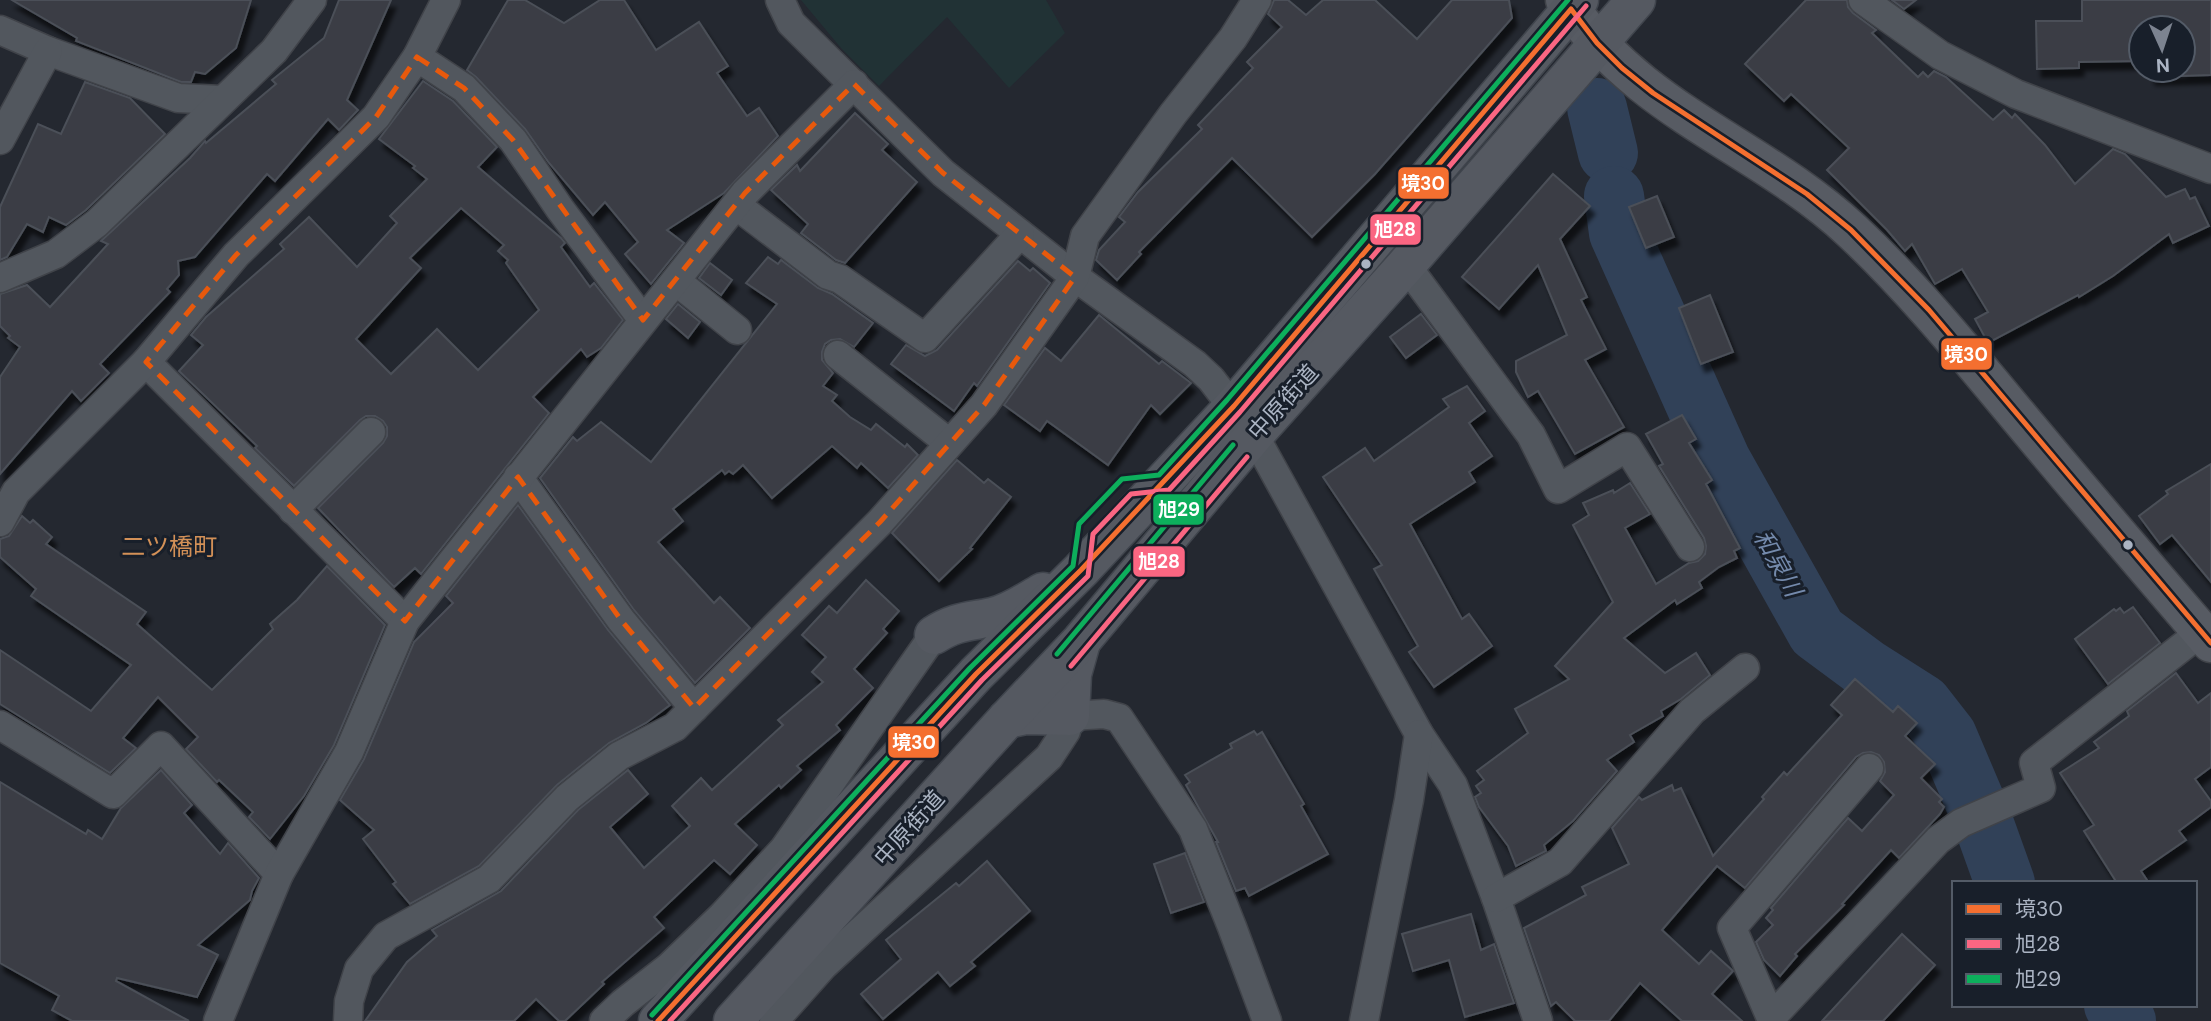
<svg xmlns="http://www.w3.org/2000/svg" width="2211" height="1021" font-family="'DM Sans','Noto Sans JP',sans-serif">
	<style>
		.green { fill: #213235 }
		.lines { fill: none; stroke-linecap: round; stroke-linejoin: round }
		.river { stroke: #314158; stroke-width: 60 }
		.building { fill: #3b3e45; stroke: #4b5058; stroke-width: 2; fill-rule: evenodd; filter: url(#shadow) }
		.street-casing { stroke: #404349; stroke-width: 31 }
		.secondary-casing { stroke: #404349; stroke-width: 41 }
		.primary-casing { stroke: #40454d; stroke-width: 41 }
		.street { stroke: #52575e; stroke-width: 28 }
		.secondary { stroke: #575b63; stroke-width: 38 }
		.primary { stroke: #555961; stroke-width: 38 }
		.bus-1-casing { stroke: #181f2a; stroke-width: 10 }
		.bus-2-casing { stroke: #181f2a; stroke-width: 10 }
		.bus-3-casing { stroke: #181f2a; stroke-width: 10 }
		.bus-1 { stroke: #f46f30; stroke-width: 5 }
		.bus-2 { stroke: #fa6682; stroke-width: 5 }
		.bus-3 { stroke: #0daf5c; stroke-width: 5 }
		.marked { fill: none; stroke: #e8590c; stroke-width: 5; stroke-dasharray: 14 9; stroke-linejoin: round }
		.bus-dot { fill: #abb4c3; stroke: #181f2a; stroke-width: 2.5 }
		.labels { text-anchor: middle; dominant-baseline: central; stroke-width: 6; stroke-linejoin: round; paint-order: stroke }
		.street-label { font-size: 23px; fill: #abb4c3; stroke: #181f2a }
		.neighbourhood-label { font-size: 24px; fill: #d29057; stroke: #181f2a }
		.water-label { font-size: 24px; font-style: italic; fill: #748aac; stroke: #181f2a }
		.line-badge { stroke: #181f2a; stroke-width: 2.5 }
		.badge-label { font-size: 19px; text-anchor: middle; font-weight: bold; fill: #fff }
	</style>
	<defs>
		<filter id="shadow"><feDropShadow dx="4.5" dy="8" stdDeviation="2" flood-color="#0009"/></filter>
	</defs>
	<rect width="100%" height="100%" fill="#242830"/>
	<path class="green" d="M801,0h245l19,33 -56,55 -62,-71 -68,69 -38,-38z"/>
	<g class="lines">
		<g class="river">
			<path d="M1597,108l11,45"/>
			<path d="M1614,196l5,37 102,228 96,171 50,37 55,35 25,32 34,80 24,67"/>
			<path d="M2114,1005l12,16"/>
		</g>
	</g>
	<g class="building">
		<path d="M12,0h239l-15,48 -31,26 -10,-2 -4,10h-10l-105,-41 1,-3z"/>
		<path d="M339,0h52l-44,100 11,10 -19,20 -11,-11 -53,62 -8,-7 -72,83 -17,4 1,14 -12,14 3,3 -70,72 9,9 -28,28 -9,-10 -72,83v-97l20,-30 -12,-9 2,-2 -10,-10v-32l27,-9 23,22 58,-63 -7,-3 89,-83 15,-17 1,2 70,-59 -4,-4 52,-42z"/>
		<path d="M508,0h17l39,23 36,-23h24l32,50 43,-28 29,44 -11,7 30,43 12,-8 19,28 -54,57 -57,37 17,13 -33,41 -26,-30 13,-12 -33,-40 -12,13 -44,-52 -24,-34 -49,-52 -9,-7z"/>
		<path d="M1274,0h14l18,15 17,-15h52l42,39 35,-39h57l3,18 -137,156 -63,63 -80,-79 -93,94 2,2 -24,26 -21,-20 3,-10 26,-28 -6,-5 19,-25 64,-63 -4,-4 55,-57 -6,-6 35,-35 -14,-13z"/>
		<path d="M1806,0h41l1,7 5,6 23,17 -4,3 46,44 5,-5 5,5 6,-6 12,6 47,43 11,-10 8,8 3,-4 30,31 30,39 38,-35 12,5 41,43 19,-8 5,10 5,-2 14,29 -36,17 -4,-9 -56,42 -34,21 -1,-2 -90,48 -13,-24 13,-7 -26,-43 -27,15 -23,-40 -7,7 -18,-21 -60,-60 22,-22 -58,-54 -7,7 -39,-37z"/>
		<path d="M1892,0h24l-12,9z"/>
		<path d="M2082,0h129v75l-60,2 -1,-7h33v-42h-42v33l-62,1v6l-42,1 -1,-48h46z"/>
		<path d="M423,81l30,20 44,46 -19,20 83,71 4,5 -4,4 29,40 4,-4 29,37 -22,28 -14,9 -6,-8 -48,48 16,16 -128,161 -6,-6 -21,19 -76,-79 65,-65 4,-7v-9l-4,-6 -8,-5h-9l-6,4 -66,66 -39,-38 2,-2 -78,-75 24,-26 -12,-10 15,-18 78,-68 -4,-5 29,-27 48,50 40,-44 -7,-7 37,-37 -14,-11 2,-2 -36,-27zM461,208l43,37 -6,6 10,9 -2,3 33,47 -61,60 -41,-41 -46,45 -35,-35 65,-71 -11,-10z"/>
		<path d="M85,82l45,16 35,36 -79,76 -20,15 -17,-8 -6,15 -16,-8 -20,33 -7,3v-53l38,-83 23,10z"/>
		<path d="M855,113l33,31 -6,6 35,32 -72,81 -9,-3 -35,-27 7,-9 -37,-34 26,-25 3,6z"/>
		<path d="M1553,174l37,32 -30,33 27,58 -6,3 25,49 -21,11 39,67 -49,27 -37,-63 -10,6 -12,-25v-11l51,-26 -29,-70 -39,44 -37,-32z"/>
		<path d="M1657,196l17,41 -28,11 -17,-41z"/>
		<path d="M768,257l10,7 3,-4 37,28 14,6 41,29 -19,24 -14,-8 -9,1 -6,4 -3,8v8l11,13 -10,13 14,9 -5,6 18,16 21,13 5,-6 29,23 2,-3 11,11 -30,33 -27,-25 -4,5 -25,-22 -60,52 -29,-33 -10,9 -4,-3 -4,3 -3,-4 -49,39 10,12 -25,21 56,61 6,-6 30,31 -55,55 -61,-73 -94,-132 33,-41 4,4 24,-19 50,40 126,-158 -31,-21z"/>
		<path d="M1018,261l12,10 3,-3 17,15 -73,103 -3,-3 -20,28 -63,-47 15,-19 19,11 12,-6z"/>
		<path d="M710,263l22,17 -11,15 -22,-17z"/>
		<path d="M1710,295l23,57 -32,12 -22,-56z"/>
		<path d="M678,304l22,18 -12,16 -22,-19z"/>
		<path d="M1421,314l16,21 -31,23 -16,-21z"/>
		<path d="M1099,315l60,49 3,-3 29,22 -31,31 -9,-9 -43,60 -61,-44 -7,10 -36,-26 41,-57 16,13z"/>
		<path d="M1467,386l18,25 -16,12 23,33 -23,16 6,10 -65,42 52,95 7,-5 23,32 -58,41 -25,-35 9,-6 -44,-77 8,-4 -59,-88 42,-29 9,13 75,-54 -6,-8z"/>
		<path d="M1682,415l14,24 -7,4 23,37 -6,4 34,64 -6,3 3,7 -18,9 -20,15 3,6 -25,16 -2,-4 -51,38 41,35 31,-20 14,22 -29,24 -20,12 2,5 -33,19 4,7 -27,18 10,11 -44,50 -29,24 2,6 -30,15 -8,-20 -29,-39 -4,-10 6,-4 -5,-7 8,-6 -7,-9 51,-38 -13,-24 54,-30 -14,-13 58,-64 -40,-77 16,-10 -6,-12 30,-13 1,3 16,-10 20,31 -25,14 31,56 33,-21 9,-2 7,-7 1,-8 -2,-8 -45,-72 4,-2 -17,-30z"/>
		<path d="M957,460l27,23 4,-4 23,18 -41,51 2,1 -33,32 -47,-48z"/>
		<path d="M2211,464v118l-39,-47 -12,9 -21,-28 29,-22 -2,-3z"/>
		<path d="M518,505l90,125 62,75 -24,18 -37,20 -52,42 -78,81 -69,38 -17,-20 3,-2 -33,-43 11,-9 -34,-30 24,-41 50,-117 39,-39 -7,-7z"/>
		<path d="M22,516l8,7 3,-3 19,17 -6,7 100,68 -9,12 75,66 61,-61 -3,-5 27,-24 30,-34 58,59 -51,120 -30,51 -34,43 -21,-22 4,-5 -34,-32 -2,2 -31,-33 12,-12 -40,-40 -35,41 13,10 -26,25 -110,-69v-54l91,61 40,-46 -100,-69 5,-7 -36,-32v-18l9,-3z"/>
		<path d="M866,580l33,31 -16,18 4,4 -33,36 19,19 -37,37 4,5 -43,36 4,4 -20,18 -2,-3 -44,39 22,21 -27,29 -16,-14 -60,57 10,11 -62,54 2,2 -39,37h-6l-23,-22 -22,22h-149l42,-59 30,-26 -5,-6 69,-39 77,-81 50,-40 20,24 -38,33 34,41 46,-42 -18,-20 29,-28 11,12 71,-65 -5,-5 45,-38 -11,-10 14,-15 -24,-22 27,-29 8,7z"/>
		<path d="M2133,607l27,36 -52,41 -33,-45 39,-30 2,2 4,-3 4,5z"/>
		<path d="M2176,673l22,30 13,-10v74l-16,12 16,22v6l-32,24 7,9 -45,31 8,12h-32l-33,-52 10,-6 -34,-52 39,-25 -5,-6 35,-26 -2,-5z"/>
		<path d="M1855,679l38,33 5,-6 19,17 -12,13 30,28 -14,14 21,21 -3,3 5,5 -4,7 -41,44 -8,-8 -49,54 2,1 -49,49 2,2 -17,20 -16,-16 -8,-18 17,-17 -7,-7 7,-8 -2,-2 77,-90 14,13 32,-36 -14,-14 5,-9 -1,-10 -5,-7 -8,-3 -8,1 -7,4 -111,131 -28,-22 -55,64 37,34 12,-13 21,19 1,1 -21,23 30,27h-60l-42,-38 -31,38h-34l-19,-19 -5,4 -27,-78 62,-33 -4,-8 47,-23 -17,-36 27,-31 3,3 30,-15 2,6 7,-3 32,68 51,-57 -2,-2 22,-25 3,3 55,-60 -11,-10z"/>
		<path d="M1254,731l3,4 5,-3 42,72 -3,2 27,48 -79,42 -4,-8 -9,3 -20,-49h2l-32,-57 4,-3 -5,-7 47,-27 -2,-4z"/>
		<path d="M161,770l31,35 -8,8 36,41 8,-11 31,35 -7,13 -2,9 -52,45 20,10 -21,42 -80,-19 -1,3 73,40h-117l-20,-11 7,-14 -59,-33v-181l86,52 2,-4 14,9 19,-31z"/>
		<path d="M1185,853l19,49 -33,11 -17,-49z"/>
		<path d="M987,861l43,50 -59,51 4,4 -25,20 -12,-14 -55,47 -22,-25 40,-35 -15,-19 70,-57 3,3z"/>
		<path d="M1471,914l10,36 13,-6 20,59 -49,14 -16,-57 -36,11 -11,-37z"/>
		<path d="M1902,934l33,31 -52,56h-61z"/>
	</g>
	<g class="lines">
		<defs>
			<g id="street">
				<path d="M780,0l11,23 152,150 132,104 120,87 16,15 43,56 165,299 34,51 43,113 42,123"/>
				<path d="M1863,0l77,55 76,39 195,75"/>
				<path d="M0,30l48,21 130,47 44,2"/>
				<path d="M417,57l47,31 49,52 47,69 83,111"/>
				<path d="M0,140l48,-89"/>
				<path d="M736,205l92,70 12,4 85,59 95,-104"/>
				<path d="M1406,265l125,170 27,54 69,-42 63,100"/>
				<path d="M0,278l56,-24 41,-31 177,-172 38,-51"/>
				<path d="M676,281l61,49"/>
				<path d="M838,355l111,88"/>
				<path d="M146,362l259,259"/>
				<path d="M518,477l103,143 73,88"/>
				<path d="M293,510l78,-78"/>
				<path d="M0,522l16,-30 130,-130 90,-107 140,-138 41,-60 29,-57"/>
				<path d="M0,725l113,69 48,-48 118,128"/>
				<path d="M1869,768l-137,160 39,90 167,-178 23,-17 80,-35 -7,-25 167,-131"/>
				<path d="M1496,898l64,-36 132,-151 53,-43"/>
				<path d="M218,1021l61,-147 70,-122 56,-131 340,-428 109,-109"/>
				<path d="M348,1021l1,-20 10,-32 27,-33 103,-57 78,-81 52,-42 56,-29 205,-205 104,-117 91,-128 10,-41 88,-122 60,-76 24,-38"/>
				<path d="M604,1021l19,-18 46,-36 53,-51 62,-67 150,-214"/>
				<path d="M774,1021l50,-56 225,-208 17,-26 4,-15 34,-2 15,4 74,111 39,98 35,94"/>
				<path d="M1364,1021l45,-221 10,-66"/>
			</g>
			<path id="secondary" d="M1565,0c73,112 195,145 287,231 65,61 120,130 177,198 60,72 121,143 182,214"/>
			<g id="primary">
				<path d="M934,635c22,-14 34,-13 58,-18 19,-4 35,-16 51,-25"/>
				<path d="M1007,719l19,-4 44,1 2,-42 9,-32"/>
				<path d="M658,1021l318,-347 105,-104 153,-164 345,-406"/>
				<path d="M733,1021l274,-302 74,-78 173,-206 152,-170 230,-265"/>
			</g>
		</defs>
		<use href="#street" class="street-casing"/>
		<use href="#secondary" class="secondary-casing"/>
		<use href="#primary" class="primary-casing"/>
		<use href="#street" class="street"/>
		<use href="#secondary" class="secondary"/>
		<use href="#primary" class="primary"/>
		<defs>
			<path id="bus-1" d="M658,1021l318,-347 105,-104 153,-164 337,-397 26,34 25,25 31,25 154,101 44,36 78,80 282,333"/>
			<g id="bus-2">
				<path d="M1071,666l176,-209"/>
				<path d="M670,1021l312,-341 106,-104 5,-42 38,-40 38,-4 71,-78 346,-406"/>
			</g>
			<g id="bus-3">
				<path d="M1057,654l176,-209"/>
				<path d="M652,1015l318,-347 103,-102 6,-42 43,-45 37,-4 68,-75 341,-400"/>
			</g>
		</defs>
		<use href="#bus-1" class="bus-1-casing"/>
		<use href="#bus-2" class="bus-2-casing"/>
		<use href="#bus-3" class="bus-3-casing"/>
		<use href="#bus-1" class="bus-1"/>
		<use href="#bus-2" class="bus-2"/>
		<use href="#bus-3" class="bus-3"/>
	</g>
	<path class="marked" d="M417,57l47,31 49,52 130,180 102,-127 109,-109 89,89 132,104 -91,128 -104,117 -186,186 -73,-88 -103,-143 -113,144 -259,-259 90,-107 140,-138z"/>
	<g class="bus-dot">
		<circle cx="1366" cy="264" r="6"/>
		<circle cx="2128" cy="545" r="6"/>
	</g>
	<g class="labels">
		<g class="street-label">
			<text transform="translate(1283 402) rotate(-48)">中原街道</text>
			<text transform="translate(909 828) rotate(-48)">中原街道</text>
		</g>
		<g class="neighbourhood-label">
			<text x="169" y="546">二ツ橋町</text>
		</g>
		<g class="water-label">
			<text transform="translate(1778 563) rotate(61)">和泉川</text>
		</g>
	</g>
	<g class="line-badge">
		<rect x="1397" y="166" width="53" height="34" rx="7" fill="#f46f30"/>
		<rect x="1369" y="213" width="53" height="33" rx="7" fill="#fa6682"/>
		<rect x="1940" y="337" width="53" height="34" rx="7" fill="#f46f30"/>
		<rect x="1152" y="493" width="53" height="33" rx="7" fill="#0daf5c"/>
		<rect x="1132" y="545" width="54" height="33" rx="7" fill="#fa6682"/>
		<rect x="887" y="725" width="53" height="34" rx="7" fill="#f46f30"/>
	</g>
	<g class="badge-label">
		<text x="1423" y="190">境30</text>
		<text x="1395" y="236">旭28</text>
		<text x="1966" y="361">境30</text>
		<text x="1179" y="516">旭29</text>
		<text x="1159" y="568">旭28</text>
		<text x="914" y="749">境30</text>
	</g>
	<rect x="1952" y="881" width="245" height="126" fill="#181f2a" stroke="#535b67" stroke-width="2"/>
	<rect x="1966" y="904" width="35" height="10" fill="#f46f30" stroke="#535b67" stroke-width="2"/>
	<text x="2015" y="916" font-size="21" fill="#abb4c3">境30</text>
	<rect x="1966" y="939" width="35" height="10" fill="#fa6682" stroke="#535b67" stroke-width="2"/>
	<text x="2015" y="951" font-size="21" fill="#abb4c3">旭28</text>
	<rect x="1966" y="974" width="35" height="10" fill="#0daf5c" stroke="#535b67" stroke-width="2"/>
	<text x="2015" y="986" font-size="21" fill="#abb4c3">旭29</text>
	<g transform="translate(2162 49) rotate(177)"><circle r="33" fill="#181f2a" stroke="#535b67" stroke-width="2"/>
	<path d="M0-5L12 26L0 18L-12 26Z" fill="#7c8390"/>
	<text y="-10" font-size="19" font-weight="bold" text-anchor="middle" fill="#abb4c3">N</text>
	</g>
</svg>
